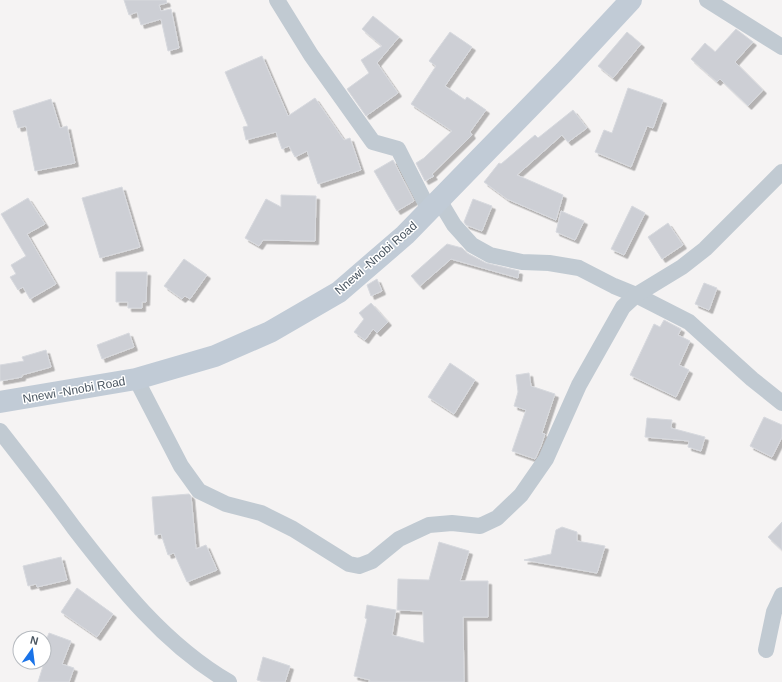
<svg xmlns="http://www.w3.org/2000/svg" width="782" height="682" font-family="Helvetica,sans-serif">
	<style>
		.building { fill: #cdcfd5; stroke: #d7d9de; filter: url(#shadow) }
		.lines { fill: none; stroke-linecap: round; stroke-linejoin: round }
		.street { stroke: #c1cad2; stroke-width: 16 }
		.secondary { stroke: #c1cbd6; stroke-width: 22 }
		.labels { text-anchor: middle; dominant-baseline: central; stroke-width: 3; stroke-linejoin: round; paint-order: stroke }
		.street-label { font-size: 12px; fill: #4a5661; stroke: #fff }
	</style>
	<defs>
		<filter id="shadow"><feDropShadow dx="3.5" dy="3.5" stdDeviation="0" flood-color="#0004"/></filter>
	</defs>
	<rect width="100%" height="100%" fill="#f5f3f3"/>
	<g class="building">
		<path d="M124,0h42l1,3 -8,2 2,6 10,-2 8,39 -11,3 -7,-32 -20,6 -4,-13 -8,3z"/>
		<path d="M373,16l26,21 -22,26 21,30 -32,23 -19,-27 22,-16 -8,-13 21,-14 -20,-17z"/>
		<path d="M736,29l17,13 -18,20 28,28 -15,16 -28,-27 -3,3 -26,-23 14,-16 10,9z"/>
		<path d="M450,32l22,15 -27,39 20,14 2,-3 19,13 -16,22 2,3 -40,39 2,2 -9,5 -9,-18 8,-5 28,-27 -41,-27 25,-38 -7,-5z"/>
		<path d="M627,32l14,12 -28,34 -15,-12z"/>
		<path d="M262,56l26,60 27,-18 29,42 6,-2 11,32 -43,14 -11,-33 -12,6 -6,-11 -7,3 -6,-17 -30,8 -3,-13 5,-1 -23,-54z"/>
		<path d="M628,88l35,12 -10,28 -6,-2 -16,41 -36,-15 9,-22 8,3z"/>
		<path d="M51,99l9,29 7,-2 8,37 -40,8 -9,-45 -8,2 -5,-17z"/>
		<path d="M573,110l14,18 -19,14 -6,-7 -45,40 46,20 -7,25 -49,-21 -23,-17 15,-19 2,1 34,-29 3,3z"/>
		<path d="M393,160l21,41 -17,10 -23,-40z"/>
		<path d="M122,187l18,60 -40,11 -18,-60z"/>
		<path d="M281,195l35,1 -1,45 -52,-1 -4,6 -14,-8 21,-39 15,8z"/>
		<path d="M28,198l17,26 -18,10 29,50 -26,15 -7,-12 -5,3 -8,-13 6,-3 -5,-9 15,-9 -25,-42z"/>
		<path d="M473,199l19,7 -10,25 -16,-6 -2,-3z"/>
		<path d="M632,206l13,7 -21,42 -13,-6z"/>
		<path d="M561,211l23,10 -9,19 -19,-8z"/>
		<path d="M668,223l15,22 -21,14 -14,-22z"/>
		<path d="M447,244l15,4 5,5 19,10 33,8 -1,7 -67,-19 -31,27 -9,-10z"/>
		<path d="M184,259l23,16 -17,24 -5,-3 -3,3 -18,-13z"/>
		<path d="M116,272h31l-1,30h-4v6h-14v-6h-12z"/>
		<path d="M377,279l5,12 -11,5 -4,-11z"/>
		<path d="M704,283l13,5 -8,22 -14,-6z"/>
		<path d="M371,303l17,19 -11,11 -4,-4 -8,11 -11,-8 10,-13 -5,-6z"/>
		<path d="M664,320l17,9 -3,6 12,6 -11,24 10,5 -13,27 -46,-22 24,-51 6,3z"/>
		<path d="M129,333l5,14 -32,12 -5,-14z"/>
		<path d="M46,350l5,17 -29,8v2l-22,4v-16l24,-4 -2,-4z"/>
		<path d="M450,363l25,17 -21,34 -26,-17z"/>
		<path d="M529,373l2,13 24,8 -13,39 3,1 -4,12 -6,13 -23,-8 14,-41 -12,-4 4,-14 -2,-17z"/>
		<path d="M764,417l18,8v12l-10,20 -22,-11z"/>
		<path d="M647,418l25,2 -1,8 34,9 -4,14 -13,-4 1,-6 -44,-4z"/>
		<path d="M189,494l2,2 5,53 10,-4 11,25 -30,12 -13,-29 -6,2 -7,-21 -6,1 -3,-38z"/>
		<path d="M782,522v28l-14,-13z"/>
		<path d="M562,527l15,5v9l28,5 -8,27 -73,-13 27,-6 5,-24z"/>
		<path d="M439,542l30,9 -9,30h28v36h-25l1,65h-95l1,-2 -16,-4 13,-57 -2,-1 2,-13 29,5 -4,25 32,8 -1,-32 -26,-1 1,-31 31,1z"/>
		<path d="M61,557l6,23 -30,7 -1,-3 -8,2 -5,-20z"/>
		<path d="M77,588l36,26 -16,23 -36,-25z"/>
		<path d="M49,633l22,8 -9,23 12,4 -5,14h-31l10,-32 -4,-2v-3z"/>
		<path d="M263,657l27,9 -5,16h-21l-7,-2z"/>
	</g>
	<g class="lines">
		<g class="street">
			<path d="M277,0l34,55 62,87 25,7 31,61"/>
			<path d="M707,0l75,47"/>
			<path d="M439,200l15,25 18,20 18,10 32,7 27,1 30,5 35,18 22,9 53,27 63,57 30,24"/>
			<path d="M136,379l45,87 18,25 27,13 35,9 32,16 56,35 10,2 13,-5 27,-22 30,-14 23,-2 28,3 17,-8 24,-23 25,-36 33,-74 44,-78 13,-12 46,-28 23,-18 77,-77"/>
			<path d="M0,431c25,32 50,64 74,97 44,57 91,117 155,154"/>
			<path d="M766,650l8,-38 8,-17"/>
		</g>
		<path class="secondary" d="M0,402l136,-23 79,-23 55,-24 69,-40 66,-57 159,-163 67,-72"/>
	</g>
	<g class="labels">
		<g class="street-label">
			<text transform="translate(376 258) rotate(-41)">Nnewi -Nnobi Road</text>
			<text transform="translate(74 390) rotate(-10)">Nnewi -Nnobi Road</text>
		</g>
	</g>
	<g transform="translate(32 650) rotate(14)"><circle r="19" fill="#ffffff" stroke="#b7bbc0"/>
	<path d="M0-3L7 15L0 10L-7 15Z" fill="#1a73e8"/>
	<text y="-6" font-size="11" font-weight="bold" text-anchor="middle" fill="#4a5661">N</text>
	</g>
</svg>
